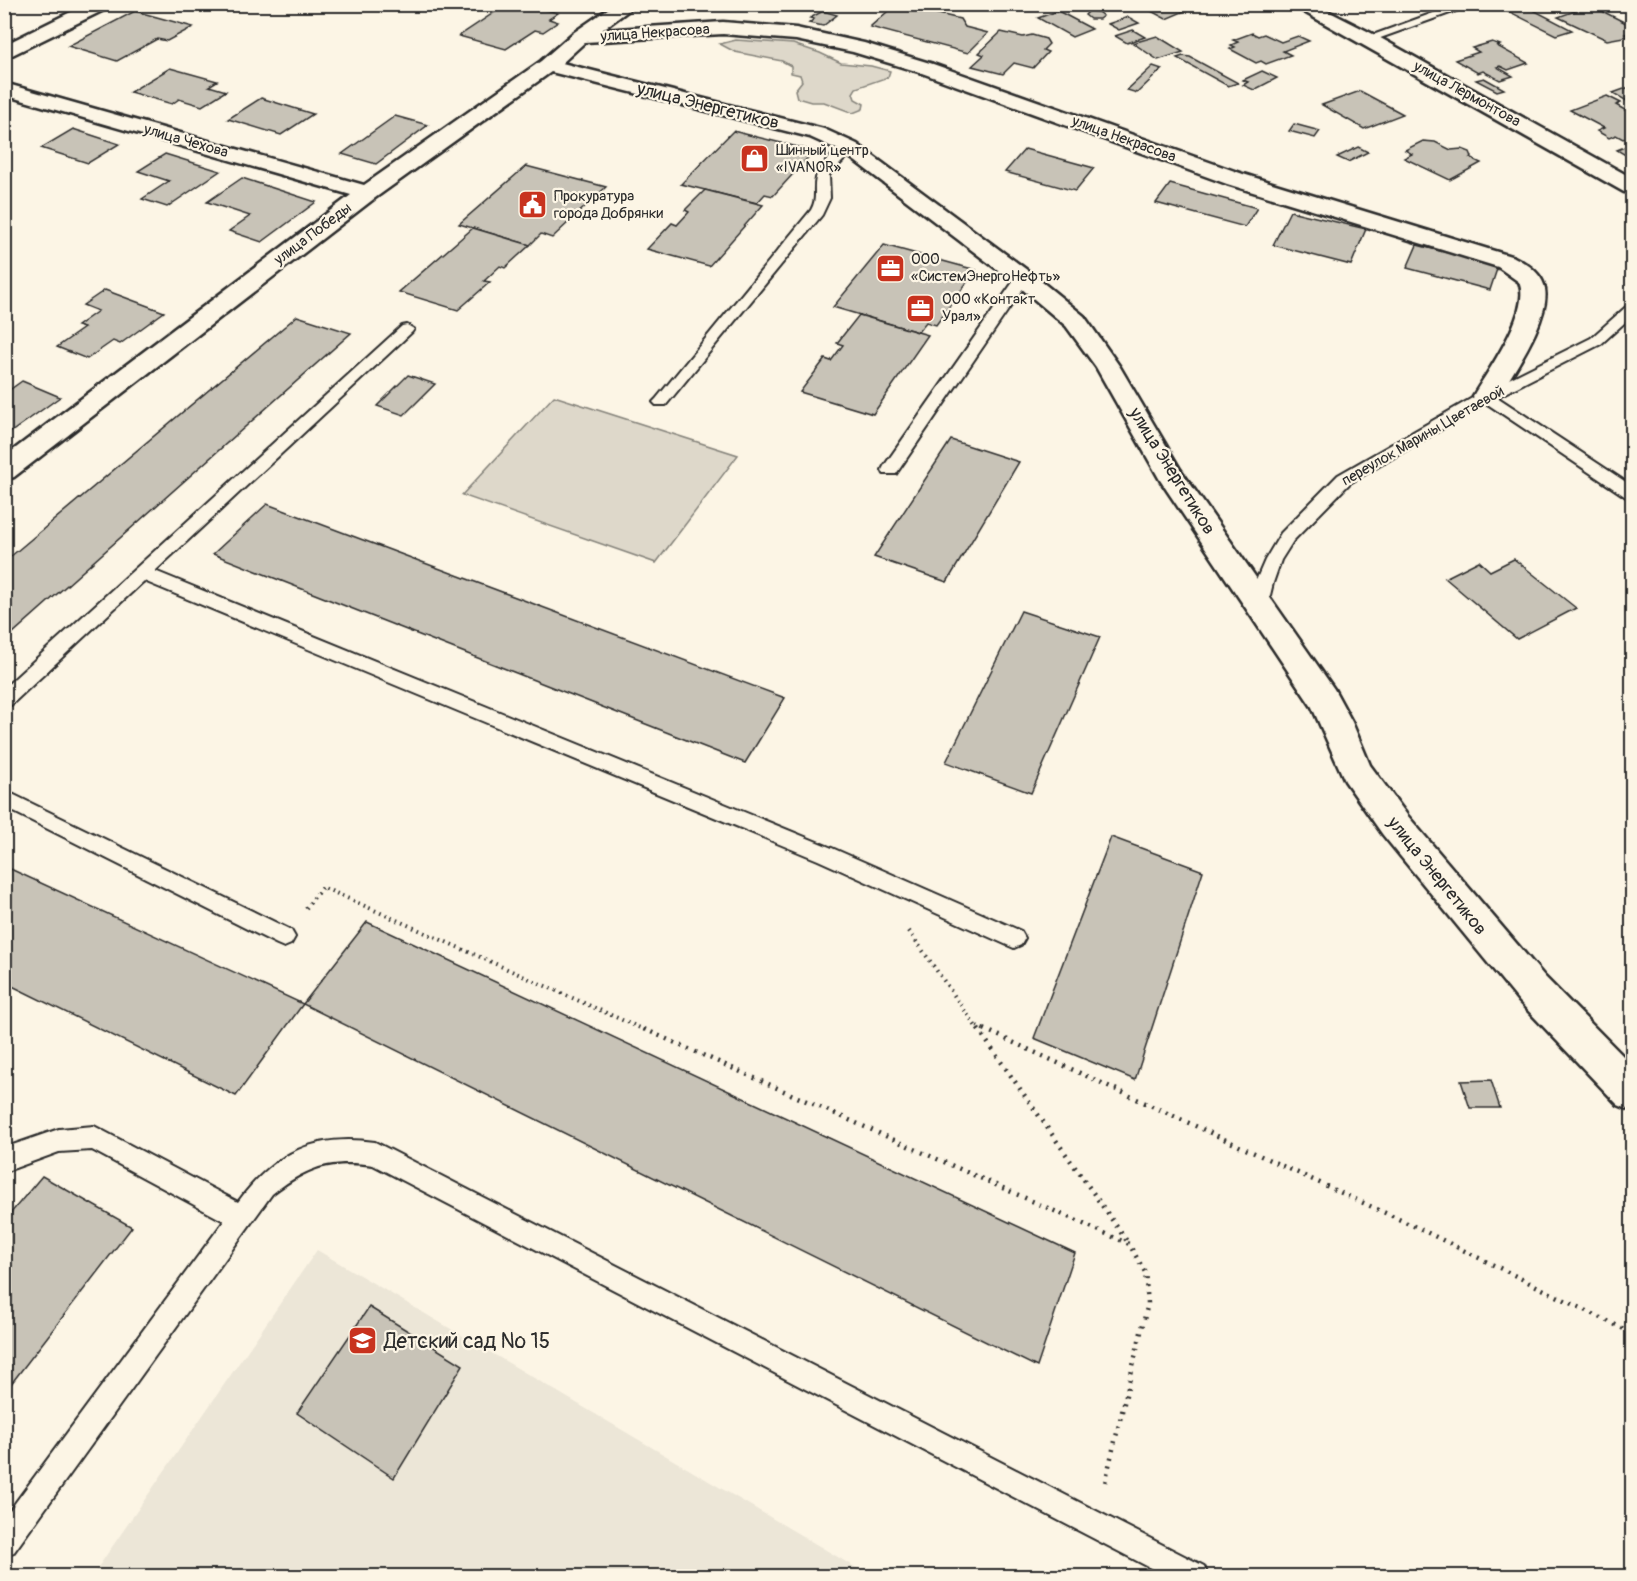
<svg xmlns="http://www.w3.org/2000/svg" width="1637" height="1581" font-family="Pangolin,sans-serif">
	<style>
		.built { fill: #ece6d7 }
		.green { fill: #ded8ca; stroke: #84827a; stroke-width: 1.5 }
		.building { fill: #c8c3b7; stroke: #2b2b2b; stroke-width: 1.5 }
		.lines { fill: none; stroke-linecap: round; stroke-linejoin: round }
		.lane-casing { stroke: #2b2b2b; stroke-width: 4 }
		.street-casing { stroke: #2b2b2b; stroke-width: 5 }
		.path-far1 { stroke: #2b2b2b; stroke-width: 4; stroke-dasharray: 1.5 4.5; stroke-linecap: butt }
		.path { stroke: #2b2b2b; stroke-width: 4.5; stroke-dasharray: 2 6; stroke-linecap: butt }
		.lane { fill: #fcf5e5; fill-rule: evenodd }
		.street { fill: #fcf5e5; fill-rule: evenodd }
		.labels { text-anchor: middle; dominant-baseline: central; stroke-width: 4.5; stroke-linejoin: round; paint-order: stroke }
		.far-street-label { font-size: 15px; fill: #2b2b2b; stroke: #fcf5e5 }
		.far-poi-label { font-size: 15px; fill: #2b2b2b; stroke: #fcf5e5; text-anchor: start }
		.street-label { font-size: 18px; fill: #2b2b2b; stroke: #fcf5e5 }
		.near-poi-label { font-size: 21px; fill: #2b2b2b; stroke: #fcf5e5; text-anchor: start }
	</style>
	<rect width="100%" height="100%" fill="#fcf5e5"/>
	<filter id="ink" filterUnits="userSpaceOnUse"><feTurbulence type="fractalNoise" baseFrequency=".0167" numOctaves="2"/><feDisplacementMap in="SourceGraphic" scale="12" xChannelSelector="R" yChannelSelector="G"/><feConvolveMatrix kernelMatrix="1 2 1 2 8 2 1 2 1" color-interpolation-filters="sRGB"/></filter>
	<g filter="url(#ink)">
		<path class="built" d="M317,1250l553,326h-778z"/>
		<g class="green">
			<path d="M736,40l57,4 27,9 21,10 30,3 19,5 -2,6 -32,11 -3,5 2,6 9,5 -1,5 -10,4 -29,-11h-13l-14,-4 -2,-8 7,-9 -2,-6 -9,-2v-7l-9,-5 -47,-9 -15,-8z"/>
			<path d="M554,396l184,59 -82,108 -194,-68z"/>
		</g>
		<g class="building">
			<path d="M507,4h18l33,9 -9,6 9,3 -15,10 -8,-2 -29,19 -47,-13z"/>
			<path d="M745,4h32l-7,7z"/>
			<path d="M896,4l64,15 5,8 23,6 -20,20 -98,-26z"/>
			<path d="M1138,4h63l-35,15z"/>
			<path d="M1383,4h33l-20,7z"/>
			<path d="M1501,4h21l50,26 -16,5 -58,-29z"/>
			<path d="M1594,4h27l-19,7 30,15v5l-7,3 4,2 -22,4 -49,-23z"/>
			<path d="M135,11l58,16 -26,14 -10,-2 -40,22 -49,-15z"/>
			<path d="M823,11l14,4 -14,11 -14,-3 5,-4 -4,-1z"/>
			<path d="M1058,11l34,18 -20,8 -34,-19z"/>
			<path d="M1089,11l9,1 5,4 -4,3h-9l-5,-4z"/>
			<path d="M1128,17l11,6 -20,7 -11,-6z"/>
			<path d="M1133,30l12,7 -18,6 -12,-7z"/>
			<path d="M1001,32l22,5 9,-2 14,4 3,5 -6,6 5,2 -15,16 -19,-5 -11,11 -31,-8 12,-11 -5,-2z"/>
			<path d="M1252,33l6,3 6,-2 17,8 17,-6 11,5 -26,10 8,4 -25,9 -5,-3 -5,2 -26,-14 5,-2 -4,-2 7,-3 -5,-2z"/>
			<path d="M1157,36l26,16 -25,8 -25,-17z"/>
			<path d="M1492,42l8,3 -3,1 31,17 -20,7 -8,-4 -3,1 16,9 -13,4 -17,-9 -5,2 -23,-13 24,-8 -7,-4z"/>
			<path d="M1183,56l7,1 48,26 -10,3 -51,-28z"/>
			<path d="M1153,66l9,3 -25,24 -10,-3z"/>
			<path d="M170,68l47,13 -8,5 17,5 -24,15 -23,-7 -7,5 -42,-12z"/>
			<path d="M1262,71l15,7 -23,12 -11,-5 5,-3 -5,-2z"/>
			<path d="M1484,78l20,11 -7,2 -21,-11z"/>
			<path d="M1632,86v18l-19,-11z"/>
			<path d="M1360,91l43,23 -39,15 -42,-24z"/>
			<path d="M1607,96l14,7 -5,2 16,9v21l-9,4 -7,-4 -7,3 -12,-7 7,-3 -34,-18z"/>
			<path d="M261,98l52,16 -32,21 -53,-16z"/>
			<path d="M395,116l33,9 -52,39 -34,-10z"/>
			<path d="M1294,124l26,7 -5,7 -26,-7z"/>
			<path d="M73,129l46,15 -31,19 -47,-15z"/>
			<path d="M733,131l16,4 65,16 -41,45 -8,-2 -8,9 -76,-19z"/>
			<path d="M1423,141l12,1 16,8 11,-1 8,3 2,5 -2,1 11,5 -31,17 -46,-22 8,-4 -7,-4z"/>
			<path d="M1632,144v15l-15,-9z"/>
			<path d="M1358,147l10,5 -20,10 -11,-5z"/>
			<path d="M1025,149l69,19 -19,23 -70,-19z"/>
			<path d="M165,154l55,17 -53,36 -25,-8 27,-18 -31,-10z"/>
			<path d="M526,166l80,21 -54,51 -11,-4 -11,11 -71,-21z"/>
			<path d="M242,178l74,24 -54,40 -33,-11 21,-15 -43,-14z"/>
			<path d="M1170,184l87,24 -12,19 -89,-24z"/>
			<path d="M705,190l58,15 -54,61 -62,-17 25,-26 5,2 12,-13 -4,-2z"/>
			<path d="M1290,211l76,18 -15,36 -78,-20z"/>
			<path d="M473,228l57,17 -25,23 -5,-2 -16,15 6,1 -32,28 -59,-18z"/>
			<path d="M884,245l92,25 -40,55 -10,-3 -8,10 -85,-25z"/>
			<path d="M1417,245l81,21 -8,24 -83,-22z"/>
			<path d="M105,290l59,22 -44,32 -7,-3 -26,18 -30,-12 27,-19 -7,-2 21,-15 -15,-6z"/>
			<path d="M859,315l69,20 -55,79 -73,-22 25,-33 6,2 12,-16 -6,-2z"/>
			<path d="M297,316l54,17 -347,308v-79z"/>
			<path d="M408,375l27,9 -31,31 -27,-9z"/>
			<path d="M22,381l38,16 -56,40v-43z"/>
			<path d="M951,440l68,22 -72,120 -73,-25z"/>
			<path d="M267,504l518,194 -40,65 -532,-209z"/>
			<path d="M1514,559l62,49 -59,31 -72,-61 34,-17 11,10z"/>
			<path d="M1021,611l79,26 -69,156 -85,-31z"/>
			<path d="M1111,837l92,34 -68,209 -101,-42z"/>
			<path d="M4,866l299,138 -67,92 -232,-114z"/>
			<path d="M367,922l708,331 -38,114 -734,-363z"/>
			<path d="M1491,1080l9,28h-30l-9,-27z"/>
			<path d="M42,1176l90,51 -128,166v-172z"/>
			<path d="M369,1307l94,58 -69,113 -97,-65z"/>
		</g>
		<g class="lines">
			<defs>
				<g id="lane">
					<path d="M1458,4h17l-103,37 -4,1 -6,-3z"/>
					<path d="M850,144l6,4 -27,27 1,23 -8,17 -156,190h-10l-3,-3 3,-3 155,-189c7,-12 2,-20 5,-32 3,-13 22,-30 34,-34z"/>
					<path d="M1023,274l7,4 -134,196h-12l-2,-4 2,-4 134,-191z"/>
					<path d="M1632,305v11l-31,28 -104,53 135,89v12l-6,-1 -140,-94 -136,80 -57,58 -12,19 -8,23 -7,29 -6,1 -6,-1 -3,-5 4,-24 10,-23 16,-27 57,-58 143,-82 110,-55 36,-32z"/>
					<path d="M407,325l7,4 -2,3 -257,239 677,277 189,83 4,7 -4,7 -7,3 -7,-3 -189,-85 -674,-279 -133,124 -7,2v-19l398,-362z"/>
					<path d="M4,790l287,140 4,7 -4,7 -7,3 -7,-3 -273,-137z"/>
					<path d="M94,1126l144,76c36,-49 76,-69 137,-60l829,424 4,10h-42l-793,-411c-44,-6 -66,2 -101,29l-258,358 -10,4v-38l220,-297 -132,-71 -33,2 -55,20v-24l55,-19z"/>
				</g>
				<g id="street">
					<path d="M87,4h24l-3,4 -104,51v-14z"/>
					<path d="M615,4h22l-35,26 121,-8 73,6 68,15 69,21 310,110 271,83c12,6 26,15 30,28 10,29 -31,87 -45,111l-4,6 -9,2 -9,-2 -4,-6c15,-25 59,-86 46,-114l-21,-15 -271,-83 -308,-112 -66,-20 -57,-12 -73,-6 -138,8 -23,21 262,66 33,15 174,129 53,43 36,51 60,102 154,220 18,33 18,43 37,50 138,162 87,88v46l-14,-6 -99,-104 -136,-166 -38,-54 -33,-74 -152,-227 -64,-113 -30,-41 -51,-43 -172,-131 -33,-15 -259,-65 -176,126 -361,279 -10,3v-23l347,-262 -347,-100v-12l360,102 177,-124 32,-28z"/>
					<path d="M1290,4h24l61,31 257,143v15l-8,-1z"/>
				</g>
			</defs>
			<use href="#lane" class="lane-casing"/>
			<use href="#street" class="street-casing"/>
			<g class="path-far1">
				<path d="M306,908l16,-21 325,144"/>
				<path d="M909,931l70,100"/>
				<path d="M977,1026l10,5"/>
			</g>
			<g class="path">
				<path d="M644,1029l485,215 16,28 3,31 -44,184"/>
				<path d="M978,1029l151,215"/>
				<path d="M984,1029l434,199 214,105"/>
			</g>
			<use href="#lane" class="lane"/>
			<use href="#street" class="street"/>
		</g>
	</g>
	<defs>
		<symbol id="shop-square" viewBox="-11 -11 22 22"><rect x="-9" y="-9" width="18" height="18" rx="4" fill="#c8321e" stroke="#fcf5e5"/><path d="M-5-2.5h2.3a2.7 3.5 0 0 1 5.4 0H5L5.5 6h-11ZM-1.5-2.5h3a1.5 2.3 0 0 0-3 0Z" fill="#fff"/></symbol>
		<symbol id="civic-square" viewBox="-11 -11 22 22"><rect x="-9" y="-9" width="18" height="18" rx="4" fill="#c8321e" stroke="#fcf5e5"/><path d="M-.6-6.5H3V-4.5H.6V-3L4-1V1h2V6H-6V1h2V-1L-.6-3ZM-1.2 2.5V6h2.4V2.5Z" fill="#fff"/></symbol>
		<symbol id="office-square" viewBox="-11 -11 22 22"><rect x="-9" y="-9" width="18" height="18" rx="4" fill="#c8321e" stroke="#fcf5e5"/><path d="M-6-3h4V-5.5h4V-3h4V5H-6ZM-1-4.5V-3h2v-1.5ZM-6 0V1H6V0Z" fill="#fff"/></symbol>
		<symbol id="school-square" viewBox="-11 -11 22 22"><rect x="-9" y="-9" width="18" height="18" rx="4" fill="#c8321e" stroke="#fcf5e5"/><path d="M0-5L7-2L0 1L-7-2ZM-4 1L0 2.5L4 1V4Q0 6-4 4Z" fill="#fff"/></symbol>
	</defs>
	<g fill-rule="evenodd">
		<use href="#shop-square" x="738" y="142" width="33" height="33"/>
		<use href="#civic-square" x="516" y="188" width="33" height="33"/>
		<use href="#office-square" x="874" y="252" width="33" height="33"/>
		<use href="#office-square" x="904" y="292" width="33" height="33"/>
		<use href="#school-square" x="346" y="1324" width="33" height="33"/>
	</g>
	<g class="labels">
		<g class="far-street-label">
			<text transform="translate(655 33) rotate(-4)">улица Некрасова</text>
			<text transform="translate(1467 94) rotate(29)">улица Лермонтова</text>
			<text transform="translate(1124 139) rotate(20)">улица Некрасова</text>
			<text transform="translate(186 141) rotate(16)">улица Чехова</text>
			<text transform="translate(313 234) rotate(-37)">улица Победы</text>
			<text transform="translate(1423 436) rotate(-30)">переулок Марины Цветаевой</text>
		</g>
		<g class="far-poi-label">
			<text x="776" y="150">Шинный центр<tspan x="776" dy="17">«IVANOR»</tspan></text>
			<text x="554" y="196">Прокуратура<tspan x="554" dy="17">города Добрянки</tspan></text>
			<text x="911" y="259">ООО<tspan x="911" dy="17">«СистемЭнергоНефть»</tspan></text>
			<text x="942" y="299">ООО «Контакт<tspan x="942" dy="17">Урал»</tspan></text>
		</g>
		<g class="street-label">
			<text transform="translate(708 106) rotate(14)">улица Энергетиков</text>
			<text transform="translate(1172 471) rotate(58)">улица Энергетиков</text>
			<text transform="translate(1437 876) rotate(51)">улица Энергетиков</text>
		</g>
		<g class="near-poi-label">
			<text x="384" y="1341">Детский сад № 15</text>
		</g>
	</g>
	<rect width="1637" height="1581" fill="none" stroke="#fcf5e5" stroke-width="24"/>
	<rect x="12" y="12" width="1613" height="1557" fill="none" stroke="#2b2b2b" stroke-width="2" filter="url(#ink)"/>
</svg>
